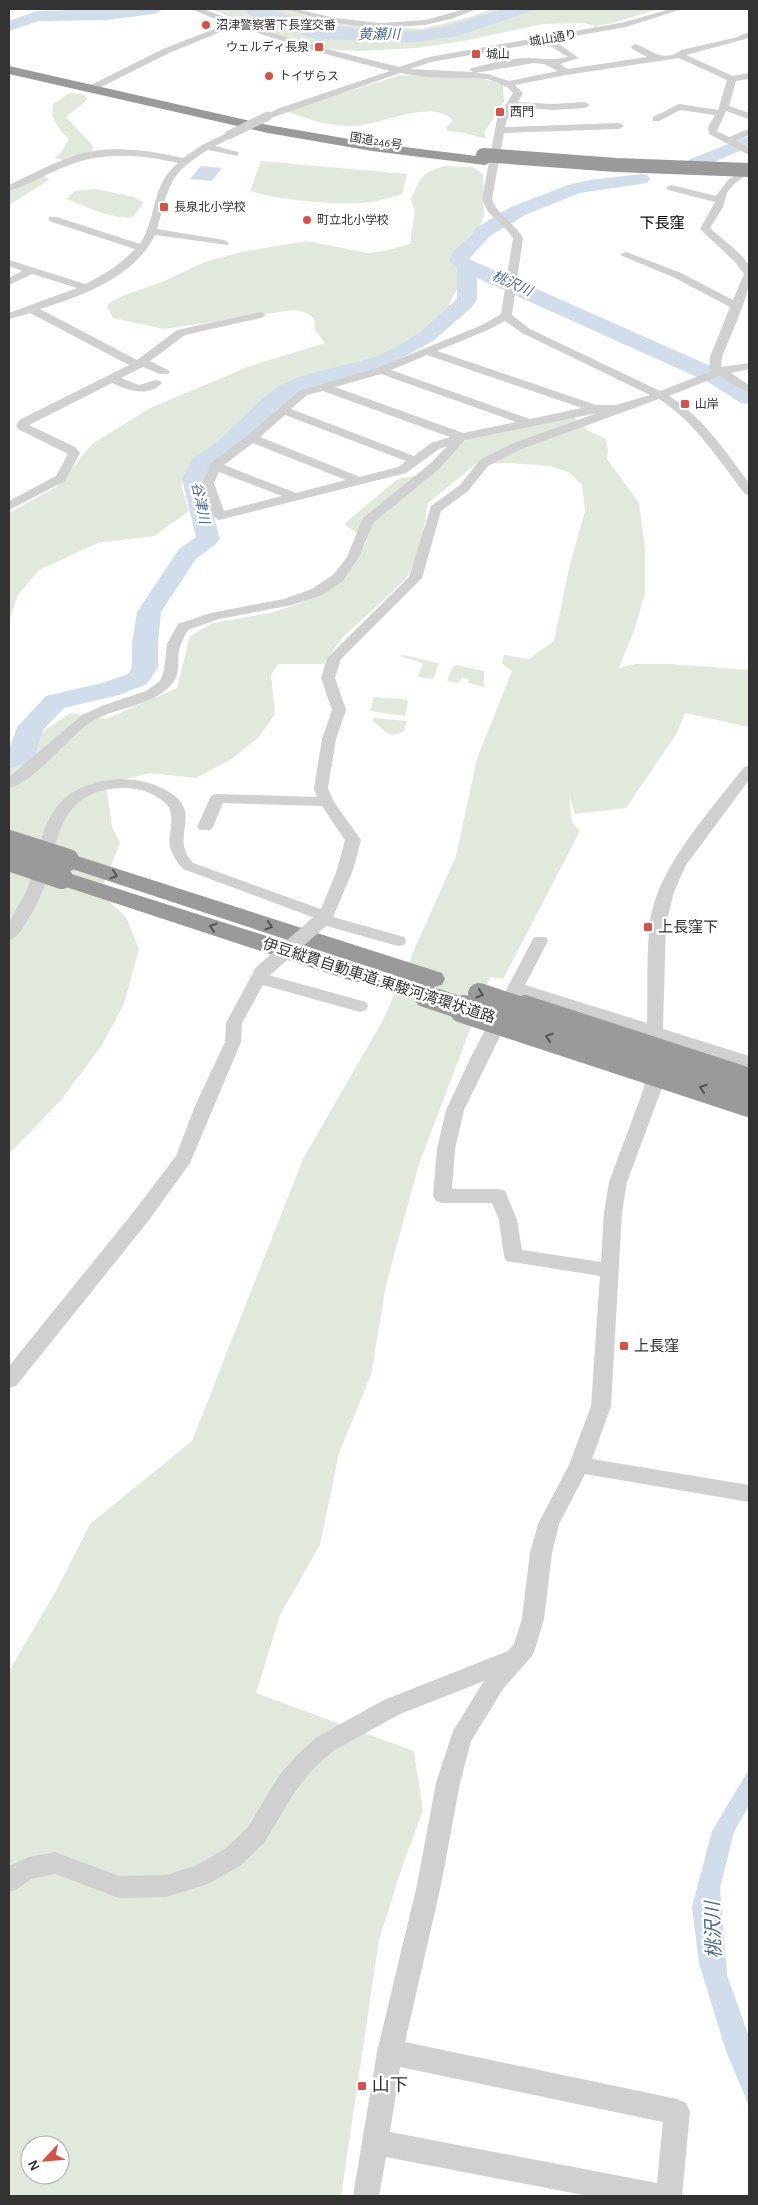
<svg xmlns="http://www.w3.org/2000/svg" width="758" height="2205" font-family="'Alegreya Sans','Noto Sans JP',sans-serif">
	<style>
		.green { fill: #e1e9dd; fill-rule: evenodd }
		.water { fill: #d1ddeb }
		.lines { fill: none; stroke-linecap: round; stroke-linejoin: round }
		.river { fill: #d1ddeb; fill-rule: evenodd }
		.minor { fill: #d0d0d0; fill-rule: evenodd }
		.highway { fill: #9a9a9a; fill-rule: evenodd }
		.minor-bridge-far1 { stroke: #d0d0d0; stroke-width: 9 }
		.minor-bridge { stroke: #d0d0d0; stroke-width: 15 }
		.highway-bridge-far2 { stroke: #9a9a9a; stroke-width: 14 }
		.highway-bridge-far1 { stroke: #9a9a9a; stroke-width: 22 }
		.highway-bridge { stroke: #9a9a9a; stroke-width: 28 }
		.oneway { stroke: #525252 }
		.poi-dot { fill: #d65148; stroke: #fff; stroke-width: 2 }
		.labels { text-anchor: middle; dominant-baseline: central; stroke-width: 5; stroke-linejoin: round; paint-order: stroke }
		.far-poi-label { font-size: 12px; fill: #333; stroke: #fff; text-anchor: start }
		.far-street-label { font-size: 12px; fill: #333; stroke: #fff }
		.far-water-label { font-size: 14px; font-style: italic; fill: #47698e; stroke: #fff }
		.far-quarter-label { font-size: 15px; fill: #000; stroke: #fff }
		.poi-label { font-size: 15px; fill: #333; stroke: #fff; text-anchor: start }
		.street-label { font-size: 15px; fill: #333; stroke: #fff }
		.near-poi-label { font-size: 18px; fill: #333; stroke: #fff; text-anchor: start }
		.near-water-label { font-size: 19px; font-style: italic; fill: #47698e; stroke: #fff }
	</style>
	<rect width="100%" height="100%" fill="#fff"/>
	<g class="green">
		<path d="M211,9h70l52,14 89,6 45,-11 25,-9h166l-45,14 -17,3 -13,-3 -40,1 -79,17 -48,7 -58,3 -30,-2 -45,-10z"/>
		<path d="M412,75l72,4 19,6 1,17 -20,31 3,6 -22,-6 -18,-2 -1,-4 7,-6c-18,-24 -75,5 -100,5 -20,1 -49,-7 -67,-15l111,-35z"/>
		<path d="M73,93l12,2 2,5 -21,17 28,30 -3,5 -27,9 -10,-4 6,-3 9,-15c-11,-11 -19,-19 -16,-35l15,-10z"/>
		<path d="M261,161l146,13 -5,20c-10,3 -20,6 -30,8 -31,4 -93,-2 -122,-11z"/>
		<path d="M446,166l26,1 11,7 1,41 -10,28 -20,11 10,20 -15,31h6c-11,10 -35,35 -49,35l-3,6 -26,16 -89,23 -94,78 -13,22 8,26 -35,25 -56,7 -59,27 -21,25 -9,25v-107l47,-26 36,-43 58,-36 100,-42 75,-23 -10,-13 -1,-12 -10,-6 -11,-2 -129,19 -51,-11 -6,-11 1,-3 14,-8 40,-14 43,-20 36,-10 66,-11 61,12 16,-2 26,-7 5,-33 -4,-12c10,-23 11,-27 35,-33z"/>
		<path d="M44,176l5,4 -40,25v-14z"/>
		<path d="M96,189l38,8 10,6 -12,15c-23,0 -43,-10 -65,-19l7,-8z"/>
		<path d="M574,417l15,14 17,8 2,11 -1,9 32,44 6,46v44l-10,35 -16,40 16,-4h34l80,6v57l-64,-14 -8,20 -51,75 -51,6 -6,-19 3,27 8,9 -77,148 -13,-2 -71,187 -33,121 -15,90 -32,78 -19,92 -40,70 -24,78 158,58 9,60 -20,53 -24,76 -38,256h-332v-525l48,-82 33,-65 102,-83 111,-282 79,-137 74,-166 21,-97 35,-88 -10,-8 2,-8 25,4 25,-18 16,-77 15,-53 -3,-26 -12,-12 -20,-7 -40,-3 -34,1 -48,39 -8,47 -14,29 -63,58 -20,27h-45l-7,11 4,39 -16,23 -29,23 -34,18 -46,-5 -44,11 6,43 8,16 -20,50 26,24 13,32 -15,55 -22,41 -41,55 -52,54v-403l16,-7 45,-31 36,6 71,-31 13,-52 23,-13 57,-10 31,-10 44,-24 22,-39 -23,-16 51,-43 6,-3 28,-4 25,-25 15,-11zM30,2145h30v30h-30z"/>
		<path d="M403,655l36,8 -6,16 -15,-2 5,-14 -24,-7z"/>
		<path d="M456,665l28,6v16l-16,-4 1,-4 -7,-1 -4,5 -11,-2 5,-13z"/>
		<path d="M374,697l34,3 -3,16 -35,-5z"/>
		<path d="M373,718l34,3 -3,10c-19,10 -18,-3 -31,-9z"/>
	</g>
	<g class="water">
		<path d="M242,9h27l45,14 39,5 78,4 38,-4 37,-19h32l-80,27 -44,6 -97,-3 -57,-17z"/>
		<path d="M201,166l21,2 -10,13 -22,-2z"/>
		<path d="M519,291c24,13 51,28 77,35 21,6 43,9 63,18 32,13 61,32 90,51v6l-56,-37 -33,-16 20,18 -3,-1 -28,-17 -11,-1 -94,-41 -26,-13z"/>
		<path d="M749,1769v36l-15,27 -14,56 7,87 22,62v69l-23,-55 -27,-88 -7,-56 20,-76z"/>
	</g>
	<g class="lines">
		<g class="river">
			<path d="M119,9h43l-3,3 -5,2 -48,6 -67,1 -30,10v-10l28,-10z"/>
			<path d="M503,9h22l-3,3c-37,14 -75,25 -115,30l-6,-2 -2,-3 2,-3 47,-8z"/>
			<path d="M749,136v11l-47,20 -6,1 -6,-1 -3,-4 3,-4z"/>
			<path d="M641,174l6,1 3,4 -3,4 -67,10 -55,22 -35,21 -21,23 255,113 25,17v15l-8,-1 -33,-21 -231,-104v21l-5,8 -39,34 -44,24 -71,21 -22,9 -17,13 -47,45 -22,15 -6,11 16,60 -4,5 -20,15 -35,53 -3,31v24l-11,17 -28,11 -55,13 -21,22 -8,25 -4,6 -22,8v-18l8,-24 29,-31 56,-13 26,-9 4,-7v-24l5,-31 42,-63 17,-12 -14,-58 10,-20 24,-16 47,-45 17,-13 22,-9 73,-19 19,-9 25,-15 38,-34v-31l-8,-7 5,-11 17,-14 5,-8 35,-21 57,-22 22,-5z"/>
		</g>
		<g class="minor">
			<path d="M191,9h11l101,34 96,24 30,-10 196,-35 45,-13h12l-56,18 -73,13 26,18 -19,6 8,5 79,-12 -15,-8 -1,-2 4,-3c16,5 28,20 46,6l53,-12 15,-6v6l-63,17 47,21 16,-3v6l-13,2 -7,25 20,7v6l-23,-8 -9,20 12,6 20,-8v6l-13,6 13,7v7l-40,-21 -1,-7 7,-12 -35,-5 -21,11h-6v-4l26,-13 39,6 1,-3 8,-27 -48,-22 -113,17 -51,10 8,8 -5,9 34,2 33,-2 5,3 -5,3 -33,2 -37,-3 -8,12 -2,8 114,-4 5,3 -5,3 -115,4 -12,66c5,16 23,24 31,39l-11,77 18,14 130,62 52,-20 -3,-3 1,-11 20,-50 -57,-30 -53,-22 5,-3 4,1 52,20 52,27 11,-26 -9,-12 -35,-33 15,-27 -47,-12 -2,-2 5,-3 45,11 12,-16 21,-14v7l-15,11 -7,9 -4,14 -13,21c10,10 34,26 39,38 7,18 -20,72 -27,91l-1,10 28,-4v6l-18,4 18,12v8l-30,-17 -50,20c34,21 56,55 80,87v12l-4,-1c-27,-35 -49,-71 -86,-95l-140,51 -31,16 -20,25 -27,20 -19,67 -81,81 -6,19 11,32 -10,29 -8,49 6,14 27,38 -8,30 -20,47 71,20 2,4 -2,4 -6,1 -82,-23 -1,-5 -132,-49c-26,-31 -5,-34 -14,-62 -12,-14 -30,-20 -48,-19 -62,3 -62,49 -76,96 -4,13 -11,26 -18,37 -5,8 -9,17 -18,19 0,-5 -1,-11 0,-15 2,-10 16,-28 20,-41 8,-25 11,-53 26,-75 25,-35 89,-39 121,-12 19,16 3,34 9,53 1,5 5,9 8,13l128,46 16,-39 8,-30 -23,-34 -99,-3 -10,24 -3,3h-10l-3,-3 13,-29 2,-3 5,-1 100,3 -3,-9 8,-49 10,-29 -11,-32 6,-20 82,-81 22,-71 29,-21 20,-25 31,-16 86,-31 -132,27 -26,29 -66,54 -14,34 -16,24 -21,14 -30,10 -73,14 -31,11c-4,6 -7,13 -9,20 -2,13 2,26 -9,36 -20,21 -55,21 -79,36 -24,16 -57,61 -82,66v-11l73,-62 22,-10 42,-14 14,-10 4,-11 3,-26 11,-20 33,-11 73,-14 28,-10 21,-14 14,-18 16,-39 68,-55 16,-17 -8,3 -33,24 -187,47 -6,-4 -11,-33 9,-20 37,-28 51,-44 78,-23 105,-43 19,-11 12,-76 -6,-8 -19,-18 -6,-13 15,-80 16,-26 -6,-6 -19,-8 -61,-2 -27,-4 -132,46 -5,-3 14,-7 113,-38 -72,-19 -83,-26 -66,27 -76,38h-6v-4l76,-38 64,-25zM544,42l24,15c-18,4 -26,1 -43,1 -18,1 -37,6 -54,10l-1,2 3,2 -63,-3 21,-7zM534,63l10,1 14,7 -49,10 -21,-7 -13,-1zM505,321l17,12 128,62 -34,10h-20l-159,-54 53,-22zM427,355l155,53 -52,11 -139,-49zM381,374l135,48 -53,11 -128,-46zM323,391l127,46 -19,6 -17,13 -123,-47 16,-14zM285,415l121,46 -8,6 -38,10 -100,-40zM253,443l93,37 -50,13 -72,-28zM219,472l63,24 -58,15 -10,-28z"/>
			<path d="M283,9h13l39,9 45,5 45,-3 40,-11h12l-26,10 -26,6 -45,3 -45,-5z"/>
			<path d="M229,132l3,1v4l-17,9 23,6v4l-30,-6c-42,25 -38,37 -51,79l67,11 5,3 -1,2 -73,-10c-20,42 -73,61 -115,74l97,51 40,-30 84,-18 5,3 -5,3 -76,17 -35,26 18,9 2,2 -2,2h-8l-17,-7 -22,11 18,7 17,-5 4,1 2,2c-14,15 -35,7 -50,0l-83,42 46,22 5,6 -15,28 -56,29v-9l47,-25 12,-22 -50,-25 -2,-3 3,-6 110,-55 -99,-52 -21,6v-6l68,-25 -45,-14 -23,11v-7l13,-7 -13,-5v-6l76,24c19,-9 36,-20 50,-35l-86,-28v-4h8l83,27c18,-28 10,-58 38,-81 -40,-9 -78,-12 -116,5 -18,7 -35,18 -53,23v-6c21,-10 42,-21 64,-29 36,-12 74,-6 110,2l19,-13z"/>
			<path d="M749,766v14l-63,85 -12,27 -8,31 -3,106 86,27v12l-86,-28 -1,48 -35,94 -5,30 -11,194 -19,53 157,26v17l-164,-28 -26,50 -7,29 -8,66 -9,30 -3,7 -29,33 -32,52 -11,42 -19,102 -36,157 272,57 9,4 4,9 -8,84h-94l-202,-39 -7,39h-26l24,-144 40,-167 19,-102 17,-52 31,-50 -84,33 -67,37 -20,18 -19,24 -30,50 -23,22 -33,19 -42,13 -47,1 -64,-24 -24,5 -14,10 -8,3v-26l20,-9 26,-5 64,24 47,-1 29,-9 30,-17 23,-22 30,-50 19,-22 20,-18 67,-37 124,-49 6,-7 8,-25 8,-66 8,-29 31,-59 22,-59 9,-130 -94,-15 -2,-5 -5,-36 -7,-17h-50l-6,-2 -3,-5 4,-47 9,-39 25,-53 63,-120h12l2,4 -23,44 122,38c1,-33 -1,-67 3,-100 6,-54 61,-113 94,-156zM520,995l126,40 -2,53 -35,94 -5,30 -3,50 -79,-12 -5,-30 -12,-29 -6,-2h-47l3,-40 9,-39zM400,2067l263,55 -6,61 -267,-51z"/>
			<path d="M261,968l6,1 2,4 -1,2 98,27 2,4 -2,4 -6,2 -97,-27 -21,38 -1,19 -51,121 -41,57 -133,166 -7,2v-22l126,-156 41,-54 19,-50 30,-64 1,-19 29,-54z"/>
		</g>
		<g class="highway">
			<path d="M9,66l259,59 104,18 113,14 7,4 -7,4 -113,-14 -104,-18 -259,-59z"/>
			<path d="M68,853l374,120 3,6 -3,6 -9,2 -9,-2 -364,-120 -4,-5 4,-5z"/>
			<path d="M62,871l305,97 3,6 -3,6 -9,2 -9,-2 -295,-97 -4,-5 4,-5z"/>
		</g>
		<path class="minor-bridge-far1" d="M229,135l39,-19"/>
		<path class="minor-bridge" d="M261,973l65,-57"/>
		<path class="highway-bridge-far2" d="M483,155l133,10 133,5"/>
		<g class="highway-bridge-far1">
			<path d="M9,841l59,19"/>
			<path d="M9,860l53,18"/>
			<path d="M479,994l48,16"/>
			<path d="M425,996l42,14"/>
		</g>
		<g class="highway-bridge">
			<path d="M463,1009l286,94"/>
			<path d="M524,1009l225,73"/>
		</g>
	</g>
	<defs><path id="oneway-chevron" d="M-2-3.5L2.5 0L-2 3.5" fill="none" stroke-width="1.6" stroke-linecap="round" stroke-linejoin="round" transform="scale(1.25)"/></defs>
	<g class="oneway">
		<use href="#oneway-chevron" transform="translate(114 875) rotate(18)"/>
		<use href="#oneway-chevron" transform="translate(269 926) rotate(18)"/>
		<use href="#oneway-chevron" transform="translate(213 927) rotate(-162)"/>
		<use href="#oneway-chevron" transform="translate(480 994) rotate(18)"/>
		<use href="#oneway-chevron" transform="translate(549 1037) rotate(-162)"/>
		<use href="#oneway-chevron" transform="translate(703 1088) rotate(-162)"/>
	</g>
	<g class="poi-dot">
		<circle cx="206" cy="25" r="5"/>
		<rect x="314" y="42" width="10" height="10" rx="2.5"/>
		<rect x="471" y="49" width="10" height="10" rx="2.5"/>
		<circle cx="269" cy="76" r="5"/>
		<rect x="495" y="107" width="10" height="10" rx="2.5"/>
		<rect x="159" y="202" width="10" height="10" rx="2.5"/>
		<circle cx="307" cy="220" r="5"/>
		<rect x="680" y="399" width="10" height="10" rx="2.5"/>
		<rect x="643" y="922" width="10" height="10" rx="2.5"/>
		<rect x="619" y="1341" width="10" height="10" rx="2.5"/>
		<rect x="357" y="2081" width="10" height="10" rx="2.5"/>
	</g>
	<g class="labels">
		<g class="far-poi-label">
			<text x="216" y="25">沼津警察署下長窪交番</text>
			<text x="309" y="47" text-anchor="end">ウェルディ長泉</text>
			<text x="486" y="54">城山</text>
			<text x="279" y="76">トイザらス</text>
			<text x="510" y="112">西門</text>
			<text x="174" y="207">長泉北小学校</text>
			<text x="317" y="220">町立北小学校</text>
			<text x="695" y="404">山岸</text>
		</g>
		<g class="far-street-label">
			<text transform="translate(553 38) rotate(-10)">城山通り</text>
			<text transform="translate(376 141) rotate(9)">国道246号</text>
		</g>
		<g class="far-water-label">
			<text transform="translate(379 35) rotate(-1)">黄瀬川</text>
			<text transform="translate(512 284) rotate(24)">桃沢川</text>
			<text transform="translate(200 503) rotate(78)">谷津川</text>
		</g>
		<g class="far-quarter-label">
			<text x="662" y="223">下長窪</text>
		</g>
		<g class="poi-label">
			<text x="658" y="927">上長窪下</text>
			<text x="634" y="1346">上長窪</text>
		</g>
		<g class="street-label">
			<text transform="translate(379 981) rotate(18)">伊豆縦貫自動車道;東駿河湾環状道路</text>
		</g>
		<g class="near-poi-label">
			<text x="372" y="2086">山下</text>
		</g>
		<g class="near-water-label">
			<text transform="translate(714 1930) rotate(-92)">桃沢川</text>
		</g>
	</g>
	<rect width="758" height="2205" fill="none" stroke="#333333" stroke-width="20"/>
	<g transform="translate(45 2160) rotate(244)"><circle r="24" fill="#ffffff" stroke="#adadad"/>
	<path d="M0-4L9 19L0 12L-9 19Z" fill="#d65148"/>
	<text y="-8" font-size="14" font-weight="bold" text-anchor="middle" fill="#333333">N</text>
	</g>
</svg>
